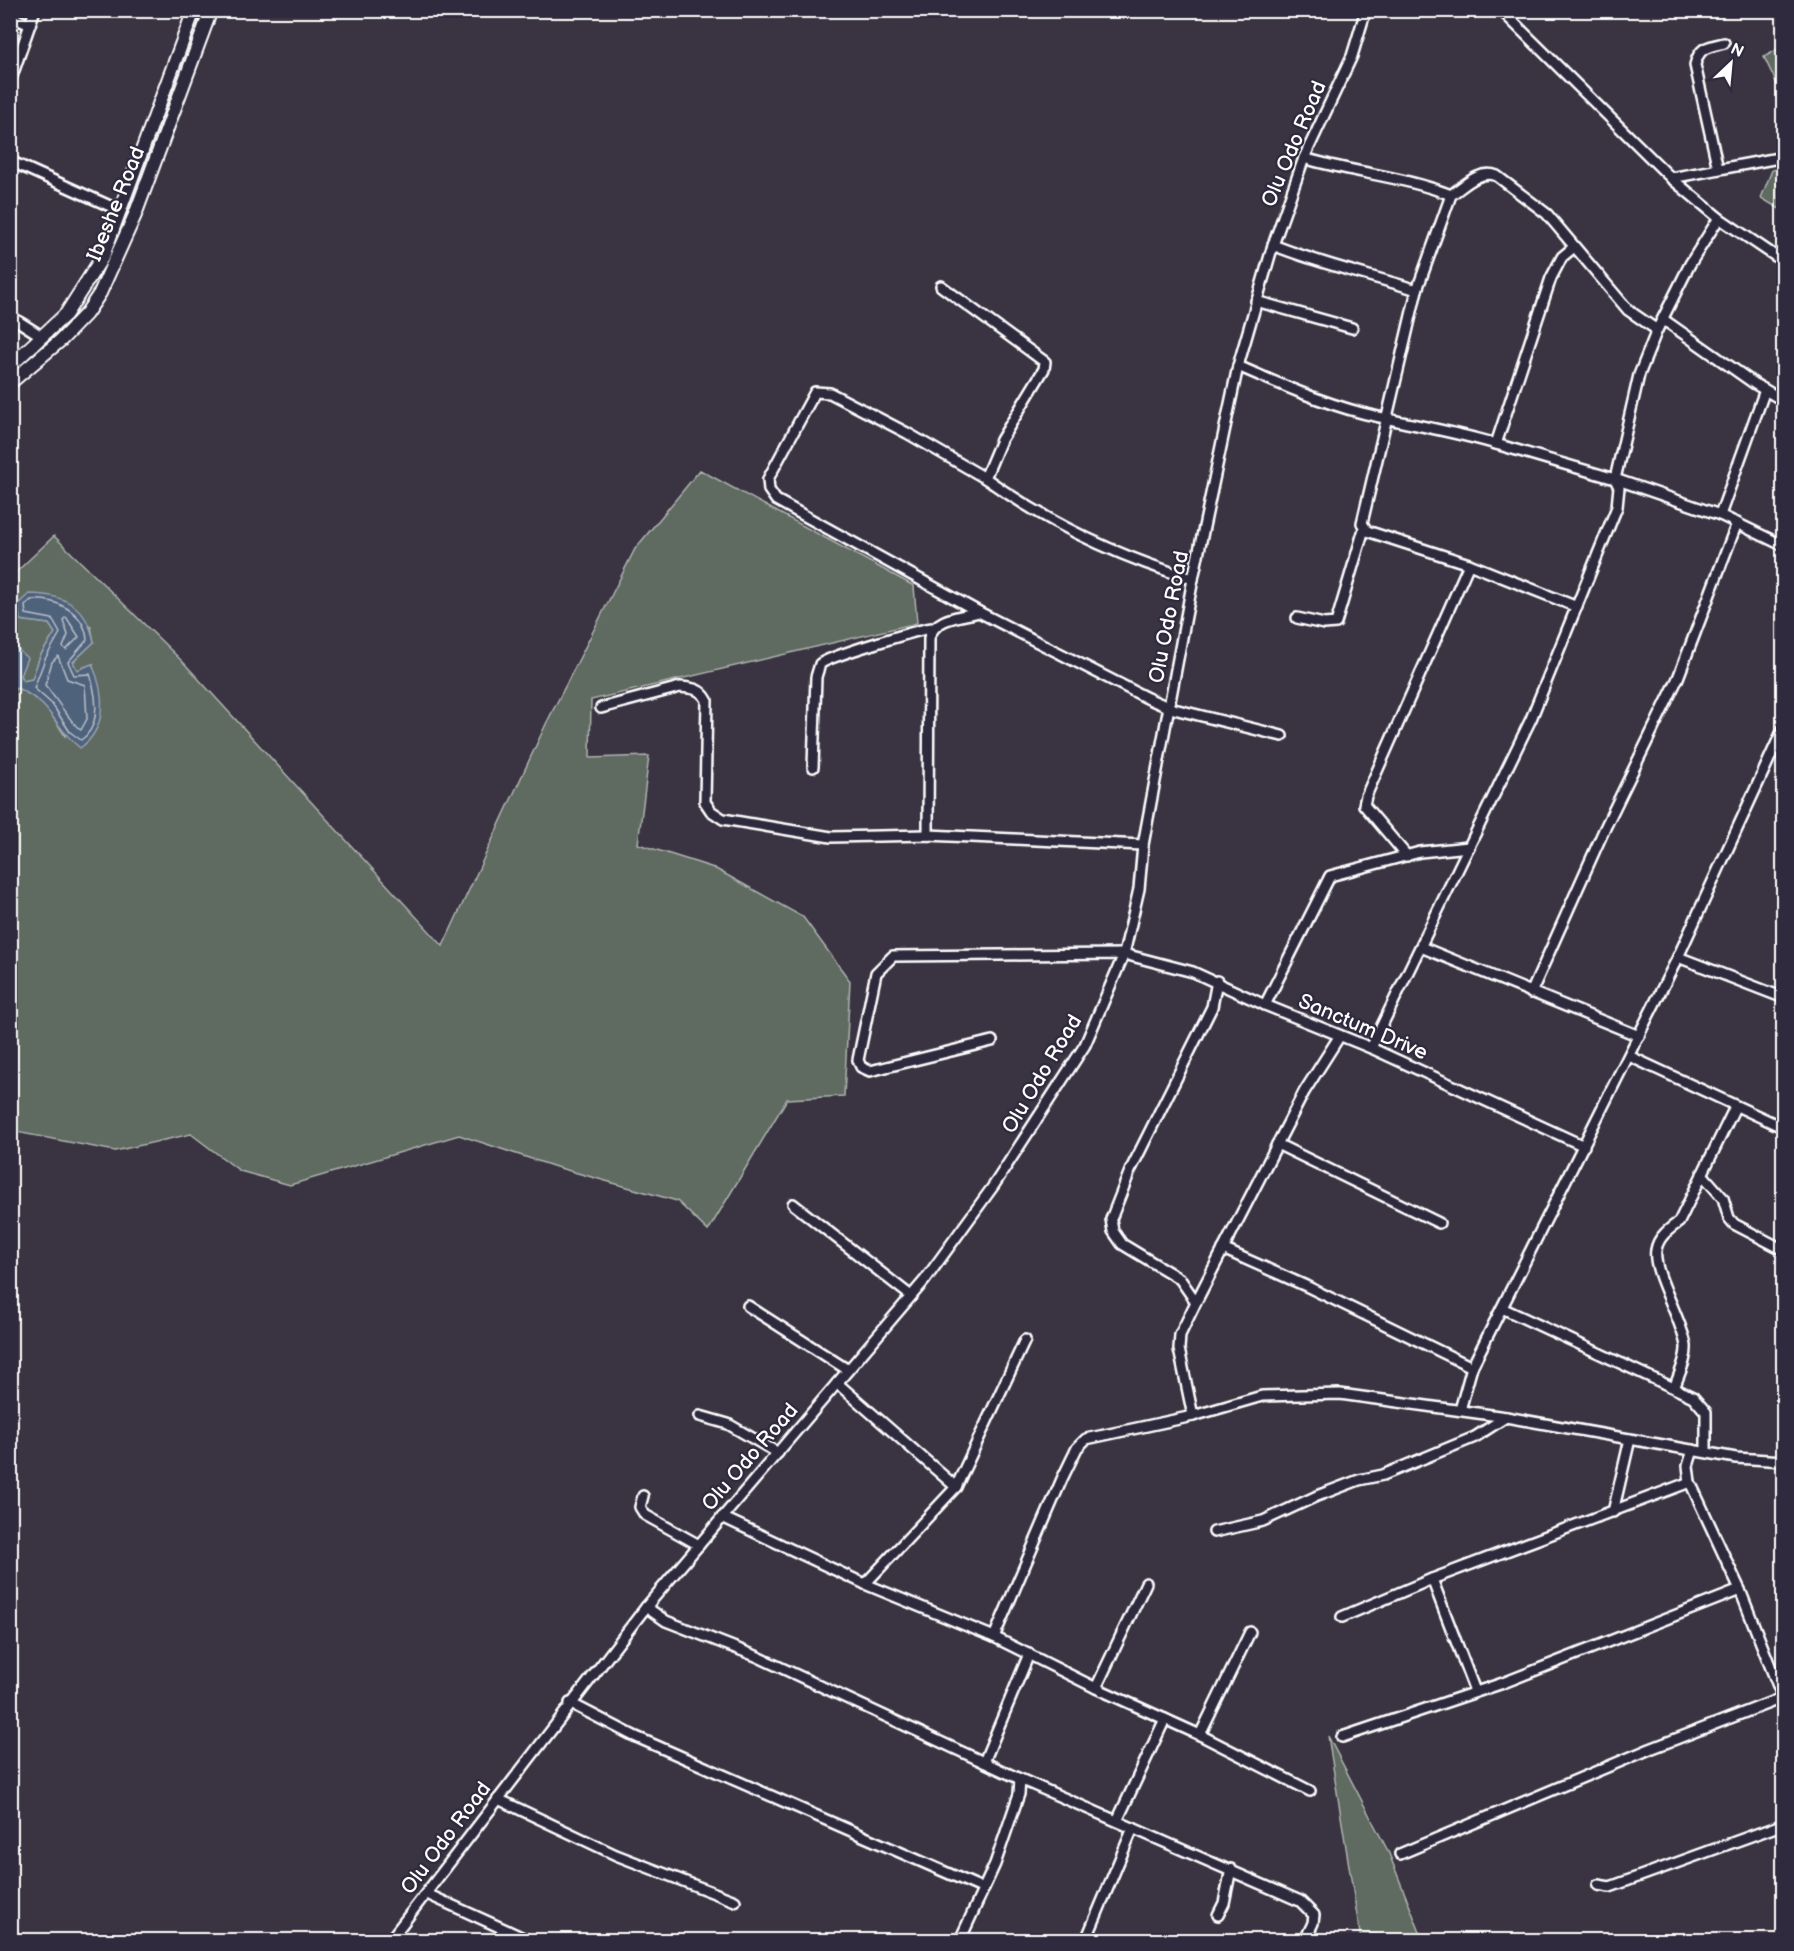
<svg xmlns="http://www.w3.org/2000/svg" width="1794" height="1951" font-family="'Balsamiq Sans',sans-serif">
	<style>
		.green { fill: #5f6b61; stroke: #afb5b0; stroke-width: 1.5 }
		.water { fill: #50627b; stroke: #96a1b0; stroke-width: 1.5 }
		.lines { fill: none; stroke-linecap: round; stroke-linejoin: round }
		.shore { stroke: #b9c0ca; stroke-width: 1.5 }
		.minor-casing { stroke: #fff; stroke-width: 14 }
		.secondary-casing { stroke: #fff; stroke-width: 16 }
		.minor { stroke: #2f2a3d; stroke-width: 9 }
		.secondary { stroke: #2f2a3d; stroke-width: 12 }
		.labels { text-anchor: middle; dominant-baseline: central; stroke-width: 4.5; stroke-linejoin: round; paint-order: stroke }
		.street-label { font-size: 21px; fill: #fff; stroke: #2f2a3d }
	</style>
	<rect width="100%" height="100%" fill="#3a3342"/>
	<filter id="ink" filterUnits="userSpaceOnUse"><feTurbulence type="fractalNoise" baseFrequency=".0167" numOctaves="2"/><feDisplacementMap in="SourceGraphic" scale="12" xChannelSelector="R" yChannelSelector="G"/><feConvolveMatrix kernelMatrix="1 2 1 2 8 2 1 2 1" color-interpolation-filters="sRGB"/></filter>
	<g filter="url(#ink)">
		<g class="green">
			<path d="M1783,46v43l-5,-3 -14,-29z"/>
			<path d="M1783,167h1l-1,44 -22,-13 11,-28z"/>
			<path d="M700,470l214,116 3,37 -326,77 -1,58 59,-2 -11,88 76,24 89,49 47,64 -6,115 -57,3 -79,132 -31,-30 -121,-34 -97,-32 -169,50 -50,-14 -49,-37 -76,17 -104,-20v-440l6,-3c27,12 33,24 48,48l28,-72 -16,6 -4,-8 21,-20 -3,-15 -71,-7 29,4 6,9 -15,23 -8,23 -9,2 -3,-6 6,-17 -15,-15 -1,-65 44,-42 129,126 260,284 103,-222 89,-175z"/>
			<path d="M1328,1736l60,115 35,89h-62z"/>
		</g>
		<path class="water" d="M29,594c35,0 58,12 65,48l-21,20 4,8 15,-6c13,29 16,64 -12,84 -28,-23 -26,-43 -63,-60l-6,3v-48l16,15 -7,18 3,5 9,-2 8,-23 15,-23 -6,-9 -29,-4 -2,-16z"/>
		<g class="lines">
			<g class="shore">
				<path d="M31,600c25,-2 54,12 56,40l-19,22 6,13 16,-1c6,20 12,52 -9,66l-11,-8 -18,-28 -18,-16 11,-29 15,-26 -8,-14 -26,-5 -1,-8z"/>
				<path d="M66,617l13,20 -13,13 -3,-3 5,-12 -5,-15z"/>
				<path d="M58,656l9,23 18,6 2,34 -6,11c-8,-4 -28,-36 -36,-45l7,-23z"/>
			</g>
			<defs>
				<g id="minor">
					<path d="M1501,10l170,168 48,40 65,44"/>
					<path d="M10,16l20,9"/>
					<path d="M10,82l25,-72"/>
					<path d="M1304,158c48,15 99,18 147,37 14,-10 29,-26 46,-19l50,38 81,96 29,20 33,-66 29,-46"/>
					<path d="M10,161l111,50"/>
					<path d="M1718,169l-23,-104c4,-18 12,-18 29,-22"/>
					<path d="M1671,178l113,-21"/>
					<path d="M1451,195l-34,95 -55,233 5,8 102,33"/>
					<path d="M1273,245c47,19 96,30 144,45"/>
					<path d="M941,286l104,76 -1,7 -43,71 -16,38c63,45 134,79 208,101"/>
					<path d="M1256,301l96,27"/>
					<path d="M10,316l33,21"/>
					<path d="M1664,320l91,64 29,17"/>
					<path d="M1238,366c41,18 82,36 124,47 45,11 90,18 134,31l55,-166 11,-21 12,-10"/>
					<path d="M1496,444l119,35 105,36 64,31"/>
					<path d="M985,478l-78,-45 -77,-40 -15,-1 -47,87 1,11 7,10 203,112 168,86 23,10 112,28"/>
					<path d="M1720,515l45,-125"/>
					<path d="M1297,618l27,6 12,-1 28,-94"/>
					<path d="M601,708l79,-21c13,1 21,2 27,13l-2,102 6,9 12,8 108,18 97,-2 215,10"/>
					<path d="M813,767l3,-90 4,-13c7,-7 100,-35 112,-36"/>
					<path d="M928,835l1,-197c6,-21 31,-21 50,-26"/>
					<path d="M1407,856l-43,-51 2,-9 103,-232 108,43"/>
					<path d="M1421,947l218,89"/>
					<path d="M1678,957l106,41"/>
					<path d="M1531,993l73,-163 74,-152 59,-155"/>
					<path d="M1265,1005l65,-129 90,-24 49,-5"/>
					<path d="M992,1041l-122,30 -9,-4 -3,-7 18,-87 17,-17 231,-2 69,18 72,33 106,43 213,98"/>
					<path d="M1371,1048l160,-329 86,-212 2,-20 -4,-8 24,-104 18,-45"/>
					<path d="M1629,1056l155,72"/>
					<path d="M1277,1144l162,79"/>
					<path d="M1702,1174l21,24 6,20 5,6 50,26"/>
					<path d="M793,1204l118,92"/>
					<path d="M1223,1249l83,37 166,81 -12,43"/>
					<path d="M1196,1302l108,-210 35,-55"/>
					<path d="M748,1306l100,64"/>
					<path d="M1502,1308l191,89 13,15v40"/>
					<path d="M1472,1367l206,-410 106,-230"/>
					<path d="M837,1383l119,104"/>
					<path d="M1675,1386c4,-12 12,-27 11,-40 -4,-27 -34,-74 -30,-96 2,-13 13,-21 23,-28l56,-115"/>
					<path d="M700,1416l28,8 50,29"/>
					<path d="M1193,1416l-14,-67 1,-14 16,-33 -16,-23 -58,-35 -9,-13 -2,-12 19,-48 82,-164 5,-26"/>
					<path d="M1693,1450l-5,16 2,16 50,108 44,111"/>
					<path d="M643,1496l-3,11 5,8 54,30"/>
					<path d="M1613,1512l17,-73"/>
					<path d="M722,1517l143,67 129,53 102,51 104,47 110,56"/>
					<path d="M1214,1532l49,-11 54,-25 42,-16 24,-5 92,-38 31,-20"/>
					<path d="M1432,1579l43,112"/>
					<path d="M865,1584l91,-97 69,-147"/>
					<path d="M646,1607l20,14 90,35 264,123 280,122 14,14 -1,8 -8,17"/>
					<path d="M1342,1617l90,-38 258,-97"/>
					<path d="M994,1637l68,-158 15,-31 9,-9 107,-23 69,-20 78,-2 166,23 230,41 48,3"/>
					<path d="M1096,1688l50,-105"/>
					<path d="M570,1703l64,33 350,153"/>
					<path d="M1200,1735l50,-103"/>
					<path d="M1342,1737l161,-54 237,-93"/>
					<path d="M984,1762l45,-108"/>
					<path d="M498,1799l118,56 119,46"/>
					<path d="M1117,1821l48,-102"/>
					<path d="M1400,1854l250,-105 132,-51"/>
					<path d="M1598,1885l12,2 174,-63"/>
					<path d="M427,1894l101,46"/>
					<path d="M1218,1915l6,-12 7,-34"/>
					<path d="M390,1940l256,-333 279,-327 69,-95 91,-140 39,-91 15,-65 4,-44 50,-266 45,-213 35,-121 31,-87 48,-102 14,-46"/>
					<path d="M960,1940l35,-76 24,-70 1,-15"/>
					<path d="M1086,1940l47,-112"/>
				</g>
				<g id="secondary">
					<path d="M10,366l56,-52 37,-58 91,-246"/>
					<path d="M10,383l51,-43 25,-26 14,-21 35,-78 76,-205"/>
				</g>
			</defs>
			<use href="#minor" class="minor-casing"/>
			<use href="#secondary" class="secondary-casing"/>
			<use href="#minor" class="minor"/>
			<use href="#secondary" class="secondary"/>
		</g>
	</g>
	<g class="labels">
		<g class="street-label">
			<text transform="translate(1294 144) rotate(-67)">Olu Odo Road</text>
			<text transform="translate(116 204) rotate(-68)">Ibeshe Road</text>
			<text transform="translate(1169 617) rotate(-79)">Olu Odo Road</text>
			<text transform="translate(1363 1027) rotate(23)">Sanctum Drive</text>
			<text transform="translate(1042 1074) rotate(-59)">Olu Odo Road</text>
			<text transform="translate(750 1457) rotate(-49)">Olu Odo Road</text>
			<text transform="translate(446 1838) rotate(-53)">Olu Odo Road</text>
		</g>
	</g>
	<rect width="1794" height="1951" fill="none" stroke="#2f2a3d" stroke-width="36"/>
	<rect x="18" y="18" width="1758" height="1915" fill="none" stroke="#fff" stroke-width="2" filter="url(#ink)"/>
	<g transform="translate(1731 63) rotate(26)" stroke="#2f2a3d" stroke-width="4.5" paint-order="stroke">
	<path d="M0-4.5L10 22L0 15L-10 22Z" fill="#ffffff"/>
	<text y="-9" font-size="16" font-weight="bold" text-anchor="middle" fill="#ffffff">N</text>
	</g>
</svg>
